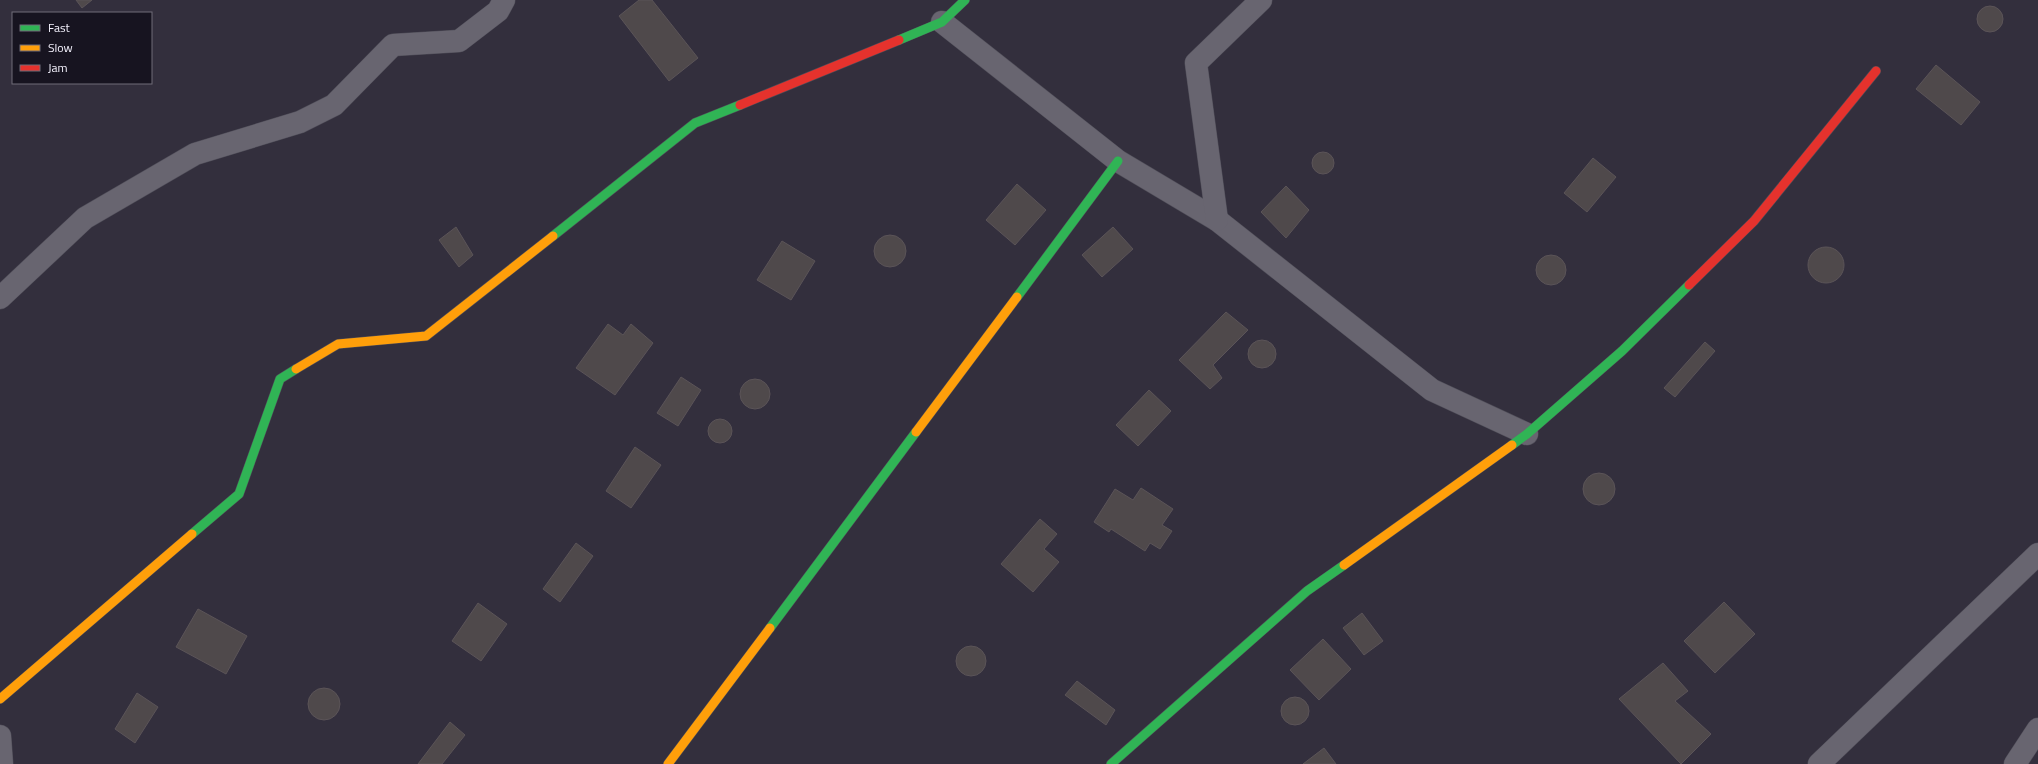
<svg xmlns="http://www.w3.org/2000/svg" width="2038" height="764" font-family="'Titillium Web',sans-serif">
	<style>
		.building { fill: #4f494b; stroke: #5b5458 }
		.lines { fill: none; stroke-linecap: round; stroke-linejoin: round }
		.street-casing { stroke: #4f4d58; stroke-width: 23 }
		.fast-casing { stroke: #4f4d58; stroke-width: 10 }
		.slow-casing { stroke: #4f4d58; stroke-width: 10 }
		.jam-casing { stroke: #4f4d58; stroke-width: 10 }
		.street { stroke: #686570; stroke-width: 22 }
		.fast { stroke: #30b455; stroke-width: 9 }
		.slow { stroke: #ff9f0a; stroke-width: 9 }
		.jam { stroke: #e5322d; stroke-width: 9 }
	</style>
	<rect width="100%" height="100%" fill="#332f3d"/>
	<g class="building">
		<path d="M76,0h16l-10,8z"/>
		<path d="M639,0h13l46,58 -29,23 -50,-65z"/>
		<circle cx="1990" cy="19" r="13"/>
		<path d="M1936,65l44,37 -19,23 -45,-36z"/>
		<circle cx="1323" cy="163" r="11"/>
		<path d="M1593,158l23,19 -29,35 -23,-19z"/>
		<path d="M1017,184l29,26 -31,35 -29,-25z"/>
		<path d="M1286,186l23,24 -23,28 -25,-26z"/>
		<path d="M456,227l17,28 -14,12 -20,-27z"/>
		<path d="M1113,227l20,22 -31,28 -20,-22z"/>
		<circle cx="890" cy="251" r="16"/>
		<path d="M782,241l33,20 -24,39 -34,-20z"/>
		<circle cx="1826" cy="265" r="18"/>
		<circle cx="1551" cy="270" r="15"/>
		<path d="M1226,312l22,18 -35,35 9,13 -12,11 -31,-29z"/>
		<path d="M608,324l15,11 8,-11 22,19 -38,52 -39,-27z"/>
		<circle cx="1262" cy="354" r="14"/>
		<path d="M1705,342l10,9 -40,46 -11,-9z"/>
		<path d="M681,377l20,13 -23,36 -21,-13z"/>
		<circle cx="755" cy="394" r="15"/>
		<path d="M1149,390l22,21 -33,35 -22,-21z"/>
		<circle cx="720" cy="431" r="12"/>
		<path d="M635,447l26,18 -30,43 -25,-17z"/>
		<circle cx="1599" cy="489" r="16"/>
		<path d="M1141,488l32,21 -11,16 10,6 -12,18 -10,-6 -5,8 -34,-22 -2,3 -15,-10 21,-33 18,11z"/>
		<path d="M1040,519l17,15 -13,15 15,13 -26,30 -32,-28z"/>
		<path d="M576,543l17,13 -33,46 -17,-13z"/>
		<path d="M1724,602l31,32 -40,39 -31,-32z"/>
		<path d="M478,603l29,21 -26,37 -29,-20z"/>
		<path d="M198,609l49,27 -21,38 -50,-27z"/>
		<path d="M1362,613l21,28 -19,14 -21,-27z"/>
		<path d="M1323,639l28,30 -32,31 -29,-30z"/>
		<circle cx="971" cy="661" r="15"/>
		<path d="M1663,663l25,28 -13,10 36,33 -30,30 -62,-65z"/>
		<path d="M1077,681l38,29 -9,15 -41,-30z"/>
		<circle cx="324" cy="704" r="16"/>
		<path d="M137,693l21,14 -23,36 -20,-14z"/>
		<circle cx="1295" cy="711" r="14"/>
		<path d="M450,722l15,13 -23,29h-24z"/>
		<path d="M1324,748l12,16h-33z"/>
	</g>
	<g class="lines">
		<defs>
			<g id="street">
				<path d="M942,22l176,139 99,59 215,170 95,44"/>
				<path d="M1217,220l-21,-157 65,-63"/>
				<path d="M0,298l85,-80 110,-64 105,-32 34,-17 59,-60 66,-4 39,-30 6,-11"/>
				<path d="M0,736l2,28"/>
				<path d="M1819,764l219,-210"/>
				<path d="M2015,764l23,-35"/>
			</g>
			<g id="fast">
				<path d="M899,40l43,-18 23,-22"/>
				<path d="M553,236l142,-113 45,-18"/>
				<path d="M1017,297l101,-136"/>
				<path d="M1512,445l15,-11 95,-83 67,-66"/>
				<path d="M192,534l47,-40 41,-115 16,-10"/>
				<path d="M770,628l146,-196"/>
				<path d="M1111,764l196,-173 37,-26"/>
			</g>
			<g id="slow">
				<path d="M296,369l42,-25 88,-8 127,-100"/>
				<path d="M916,432l101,-135"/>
				<path d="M1344,565l168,-120"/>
				<path d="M0,699l192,-165"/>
				<path d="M668,764l102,-136"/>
			</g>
			<g id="jam">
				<path d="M740,105l159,-65"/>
				<path d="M1689,285l65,-64 122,-150"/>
			</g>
		</defs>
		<use href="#street" class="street-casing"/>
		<use href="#fast" class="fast-casing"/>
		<use href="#slow" class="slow-casing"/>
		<use href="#jam" class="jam-casing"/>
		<use href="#street" class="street"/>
		<use href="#fast" class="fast"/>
		<use href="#slow" class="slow"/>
		<use href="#jam" class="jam"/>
	</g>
	<rect x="12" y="12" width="140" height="72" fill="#171420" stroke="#706d79"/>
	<rect x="20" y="25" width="20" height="6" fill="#30b455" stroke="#706d79"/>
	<text x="48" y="32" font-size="12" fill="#f5f3fe">Fast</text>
	<rect x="20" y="45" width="20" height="6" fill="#ff9f0a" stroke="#706d79"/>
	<text x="48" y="52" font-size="12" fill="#f5f3fe">Slow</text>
	<rect x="20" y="65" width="20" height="6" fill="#e5322d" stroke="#706d79"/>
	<text x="48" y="72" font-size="12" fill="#f5f3fe">Jam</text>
</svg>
